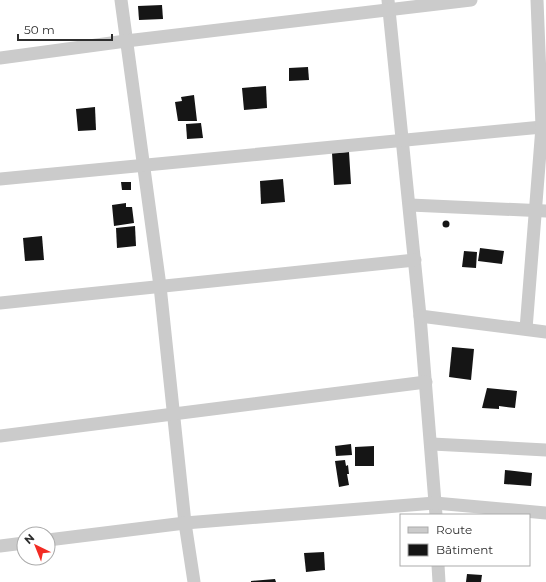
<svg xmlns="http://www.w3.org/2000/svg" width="546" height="582" font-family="Montserrat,sans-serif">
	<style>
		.building { fill: #151515 }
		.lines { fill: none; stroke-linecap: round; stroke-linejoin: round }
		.minor { stroke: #cbcbcb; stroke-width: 13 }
	</style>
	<rect width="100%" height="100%" fill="#fff"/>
	<g class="building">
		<path d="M162,5l1,14 -24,1 -1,-14z"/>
		<path d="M308,67l1,13 -20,1v-13z"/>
		<path d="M266,86l1,22 -23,2 -2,-22z"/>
		<path d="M194,95l3,26h-19l-3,-19 7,-1 -1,-4z"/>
		<path d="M95,107l1,23 -18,1 -2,-22z"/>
		<path d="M201,123l2,15 -16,1 -1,-15z"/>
		<path d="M349,152l2,32 -17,1 -2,-32z"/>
		<path d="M283,179l2,23 -24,2 -1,-23z"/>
		<path d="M121,182h10v8h-9z"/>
		<path d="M126,203v4h6l2,16 -20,3 -2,-21z"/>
		<circle cx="446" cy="224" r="3.5"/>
		<path d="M135,226l1,20 -19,2 -1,-20z"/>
		<path d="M42,236l2,24 -19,1 -2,-23z"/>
		<path d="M480,248l24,3 -2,13 -24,-3z"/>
		<path d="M464,251l13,1 -1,16 -14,-1z"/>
		<path d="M452,347l22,2 -3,31 -22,-3z"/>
		<path d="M487,388l30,3 -2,17 -16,-2v3l-17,-1z"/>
		<path d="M351,444l1,11 -16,1 -1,-10z"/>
		<path d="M374,446v20h-19v-19z"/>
		<path d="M345,460l1,6 2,-1 1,9h-2l2,11 -10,2 -4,-26z"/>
		<path d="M505,470l27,3 -1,13 -27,-2z"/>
		<path d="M324,552l1,18 -19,2 -2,-19z"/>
		<path d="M467,574l15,1 -1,7h-15z"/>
		<path d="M275,579l1,3h-25v-1z"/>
	</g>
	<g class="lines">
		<g class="minor">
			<path d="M121,0l39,286 25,237 9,59"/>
			<path d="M388,0l32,316 16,199"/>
			<path d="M0,58l126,-17 345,-41"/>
			<path d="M0,179l542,-52"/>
			<path d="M410,205l136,6"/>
			<path d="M0,303l415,-43"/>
			<path d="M420,316l126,16"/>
			<path d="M526,329l16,-202 -5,-127"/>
			<path d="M0,436l426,-54"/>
			<path d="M432,444l114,6"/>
			<path d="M48,540l137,-17 250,-20 111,10"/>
			<path d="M0,546l24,-3"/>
			<path d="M438,565l1,17"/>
		</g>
	</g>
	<rect x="400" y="514" width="130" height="52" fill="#ffffff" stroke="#ababab"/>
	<rect x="408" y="527" width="20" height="6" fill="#cbcbcb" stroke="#ababab"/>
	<text x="436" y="534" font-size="12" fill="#2e2e2e">Route</text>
	<rect x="408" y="544" width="20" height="12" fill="#151515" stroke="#ababab"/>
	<text x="436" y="554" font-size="12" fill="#2e2e2e">Bâtiment</text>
	<g transform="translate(36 546) rotate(317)"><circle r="19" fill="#ffffff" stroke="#ababab"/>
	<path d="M0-3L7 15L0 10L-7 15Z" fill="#f22b23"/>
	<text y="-6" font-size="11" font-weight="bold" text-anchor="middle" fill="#2e2e2e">N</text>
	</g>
	<path d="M18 34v6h94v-6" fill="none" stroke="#2e2e2e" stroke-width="2"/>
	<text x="24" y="34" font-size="12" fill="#2e2e2e" stroke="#ffffff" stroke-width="3" paint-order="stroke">50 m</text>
</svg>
